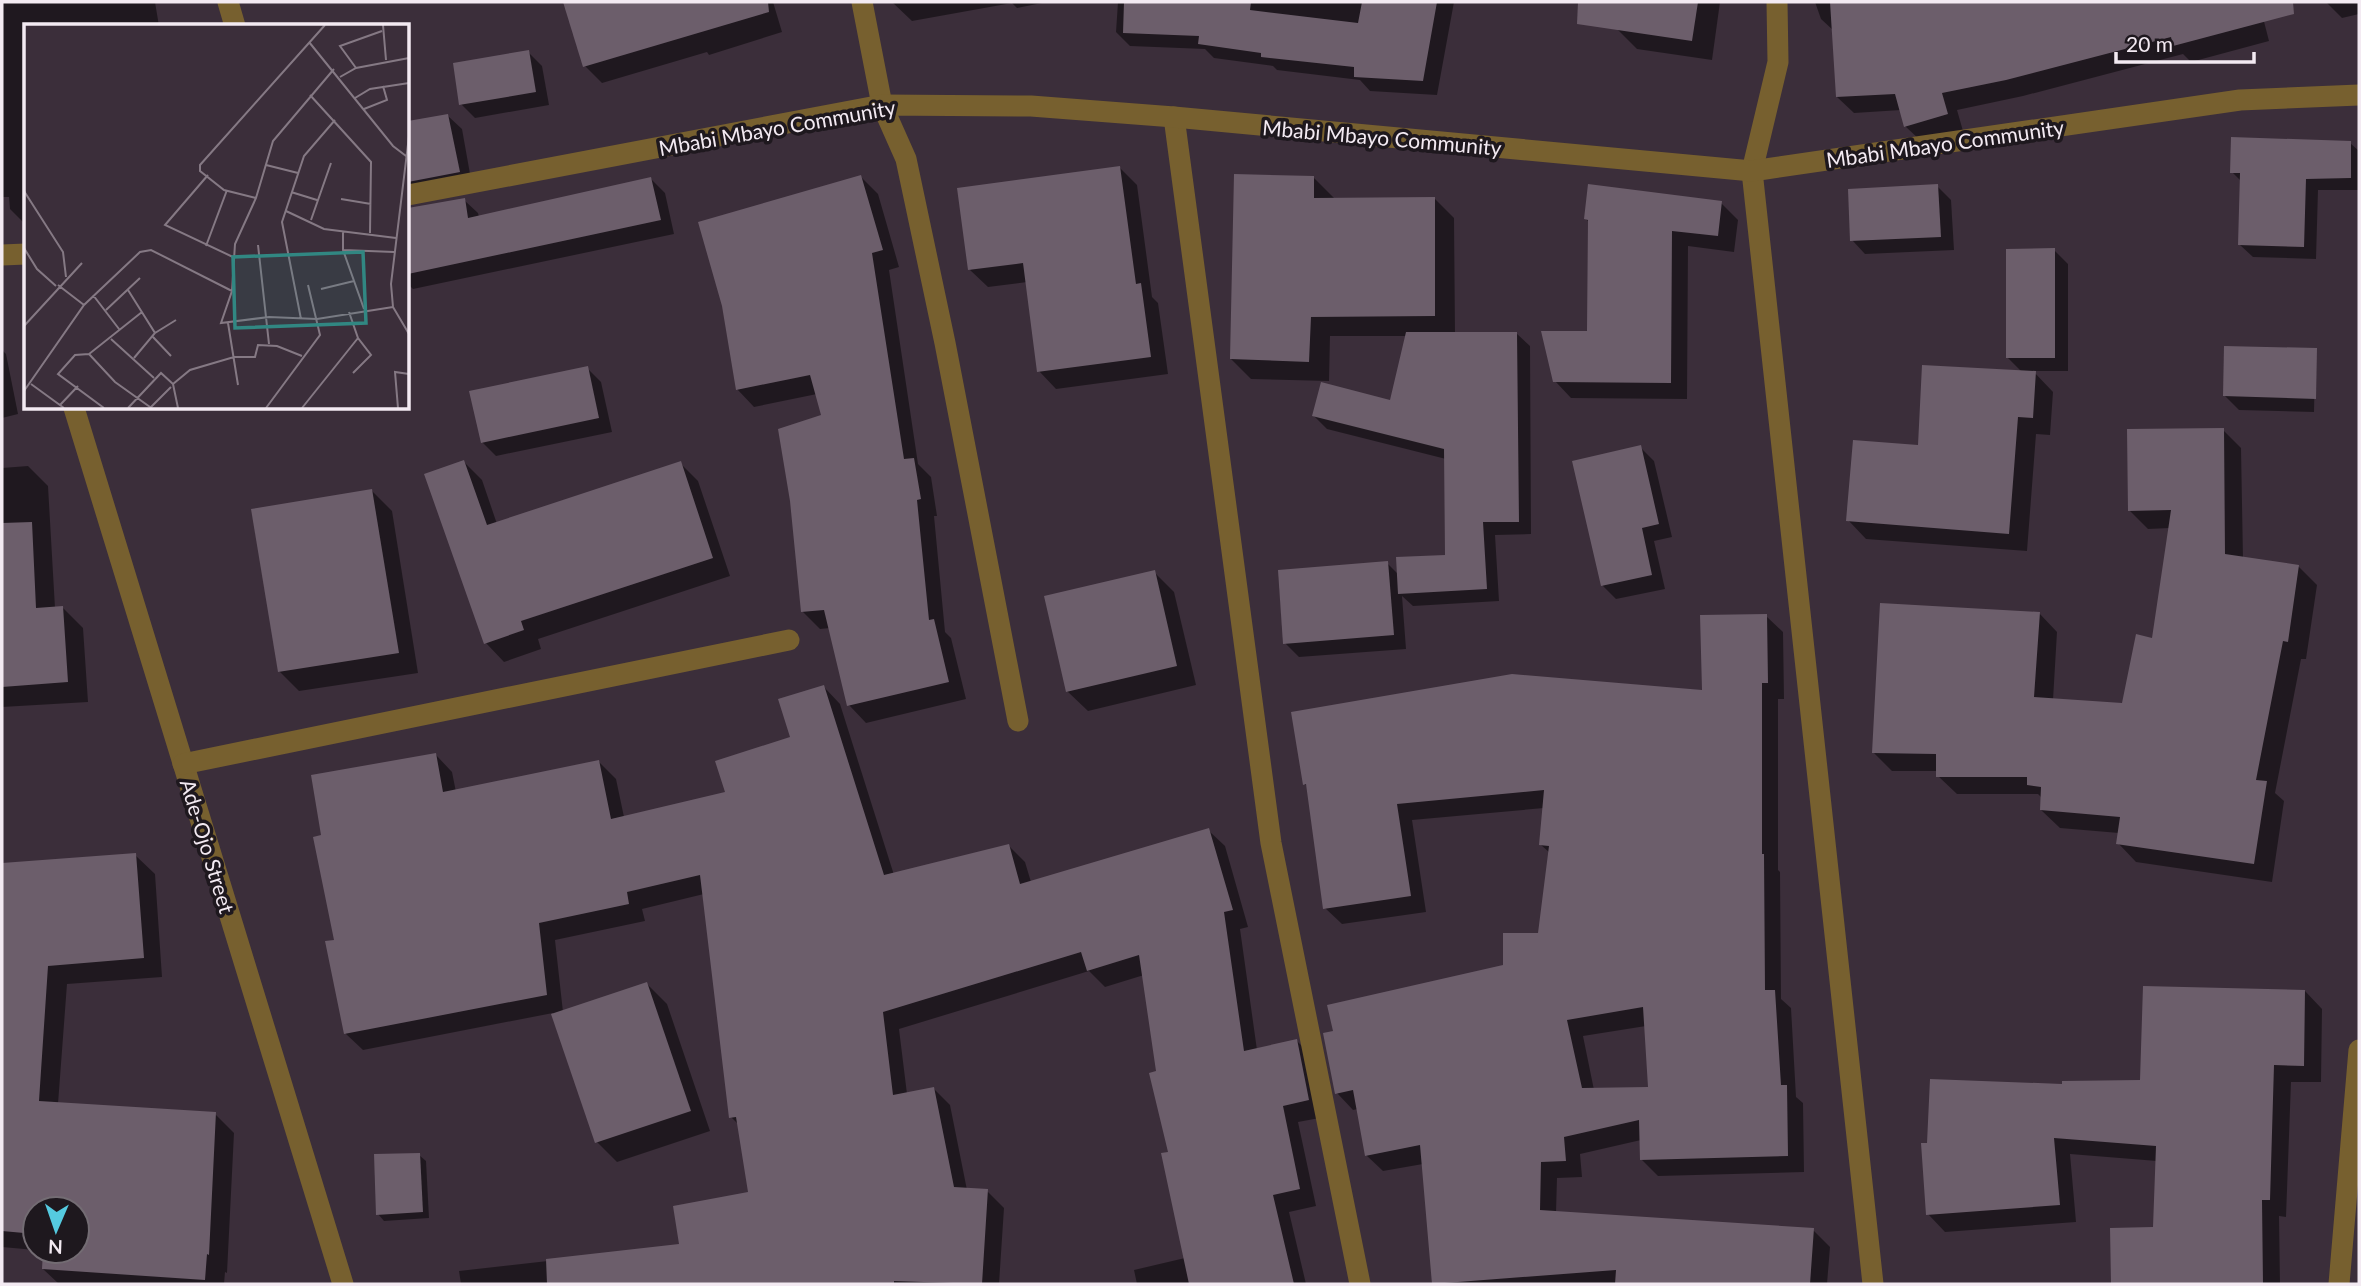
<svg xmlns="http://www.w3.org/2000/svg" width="2361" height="1286" font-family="Lato,sans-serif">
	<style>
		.shadow { fill: #0007; fill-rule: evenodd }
		.building { fill: #6c5e6b; fill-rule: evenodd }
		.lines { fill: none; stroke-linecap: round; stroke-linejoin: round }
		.minor { stroke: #77602f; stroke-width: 21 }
		.labels { text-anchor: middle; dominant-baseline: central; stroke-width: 7; stroke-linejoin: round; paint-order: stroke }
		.street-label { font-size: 21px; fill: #f3eaf2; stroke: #1e181e }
		.inset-road { fill: none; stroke: #857984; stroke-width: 2 }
		.view { fill: #318782; fill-opacity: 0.15; stroke: #318782; stroke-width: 3.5 }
		.inset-edge { fill: none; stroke: #f3eaf2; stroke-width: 3.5 }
	</style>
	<rect width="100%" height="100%" fill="#3b2e3a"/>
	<g class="shadow">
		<path d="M2,2h153l4,24h-133v199l-16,-16 -1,-12h-7z"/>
		<path d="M565,2h208l9,30 -73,23 -2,-3 -105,31 -17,-17z"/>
		<path d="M892,2h155l-30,6 -5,-5 -100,18z"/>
		<path d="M1118,2h336l-17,93 -67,-4 -10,-11 -83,-10 -4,-4 -59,-8 -9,-9 -75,-3 -14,-14z"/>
		<path d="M1621,2h99l-8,58 -75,-11 -20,-20z"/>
		<path d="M1815,2h444l10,39 -78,21 -8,-8 -160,42 -66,14 6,21 -41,11 -17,-16 -4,-16 -47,3 -17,-16 -3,-66 -13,-12z"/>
		<path d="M2326,2h33v12l-17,4z"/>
		<path d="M528,52l14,14 7,39 -74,13 -14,-14z"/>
		<path d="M448,116l14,13 10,56 -63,19 -1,6 56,-10 14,13 1,4 172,-38 14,14 9,41 -261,55 -5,-5v-161z"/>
		<path d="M2350,143l9,8v39h-41l-2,69 -63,-2 -13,-12 2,-63 -10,-10z"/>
		<path d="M1119,167l18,18 15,112 6,6 10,71 -112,15 -17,-18 -12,-89 -39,5 -18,-17z"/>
		<path d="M861,177l17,17 21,73 -10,3 29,194 13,13 6,39h-3l11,116 6,6 15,61 -100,24 -17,-18 -19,-77 -10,1 -17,-17 20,-196 -6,-22 -63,13 -17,-18z"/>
		<path d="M1314,178l20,20h100l20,20 1,116 61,-1 14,13 1,188 -36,1 4,66 -86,5 -11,-10 4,53 -107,8 -14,-14 102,-80 12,12 47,-19v-97l-119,-30 -13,-13 78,-14 15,-66h-77l-1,45 -78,-2 -20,-20z"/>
		<path d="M1937,186l14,14 3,50 -89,4 -13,-14z"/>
		<path d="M1721,203l17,17 -4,32 -46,-6 -1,153 -116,-1 -16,-17 34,-48 1,-110 -4,-4z"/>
		<path d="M2054,250l14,14v107h-35l20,21 -3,43 -14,-1 -9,117 -161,-12 -18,-19 72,-73 102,-75 -15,-15z"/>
		<path d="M2,350l4,4 12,60 -16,4z"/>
		<path d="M2315,363l-1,49 -75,-2 -14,-14z"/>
		<path d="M587,368l14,14 11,50 -116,24 -14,-14z"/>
		<path d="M2223,430l18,18 2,111 56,8 18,18 -11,74h-5l-26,134 9,8 -12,81 -136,-20 -18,-19 1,-10 -59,-5 -19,-18 1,-12 -4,-4h-81l-19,-18v-5h-46l-18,-18 165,-140 18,19 -4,68 71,5 30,-65 16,-112 -22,1 -19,-19z"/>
		<path d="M1640,447l14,14 18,76 -18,4 11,48 -49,10 -13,-13z"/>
		<path d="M464,462l18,18 15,44 183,-61 18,18 32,95 -192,63 3,10 -37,13 -18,-19 -59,-168z"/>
		<path d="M28,466l20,20 7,122h8l20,20 5,74 -86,5v-239z"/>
		<path d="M372,491l20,20 26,162 -119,18 -20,-20z"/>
		<path d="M1154,572l20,20 22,93 -108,26 -21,-20z"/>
		<path d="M1766,616l17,16 1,67h-6v171l2,2 1,127 10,9 5,89 7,6 1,69 -146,4 -17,-17v-19l-61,14 2,23 -25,1 -1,35 257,17 17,17 -3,37h-394l-10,-120 -40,7 -17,-16 -8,-46 -5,1 -16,-17 168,-126 35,-32 10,-82 -9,-8 3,-37 -132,12 14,92 -84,12 -17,-16 -17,-121 -3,-3 398,-92zM1646,1026l4,63 -56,1 -11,-54z"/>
		<path d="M824,687l16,17 54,171 115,-29 16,16 6,20 177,-52 17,16 23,81 -8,2 17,121 40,-9 16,17 12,59 -27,5 18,84 -27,6 17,72h-169l-3,-14 51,-12 -41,-283 -39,12 -16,-16 -190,58 8,65 26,-6 17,17 17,85 20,1 17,17 -5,76h-538l-2,-13 222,-25 69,-52 -11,-69 -8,-8 -27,-223 -62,15 3,12 -90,19 8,72 84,-28 20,20 43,127 -93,31 -20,-20 -44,-129 -190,37 -17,-16 -23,-197 113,-82 16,17 4,20 143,-30 17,17 8,38 103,-24 65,-55z"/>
		<path d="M135,855l20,19 7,103 -95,7 -9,120 157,10 19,19 -7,140 -2,-1 -1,12h-165l-16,-15v-18h34v-42h-42v41l-33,-3v-382z"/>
		<path d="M2305,991l17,18 -1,73h-30l-5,135 -7,-1 1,68h-167l-1,-55h43l2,-68 -87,-7 6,68 -131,10 -17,-18 136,-129 78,-3z"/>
		<path d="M419,1155l7,6 3,57 -45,3 -6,-7z"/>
	</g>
	<g class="building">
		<path d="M563,2h205l1,10 -186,55z"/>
		<path d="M1124,2h127l-1,8 108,13 4,-21h75l-14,79 -69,-4v-10l-93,-10v-4l-63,-9 1,-8 -76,-3z"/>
		<path d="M1578,2h120l-6,39 -115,-17z"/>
		<path d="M1830,2h463l1,12 -121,32 -2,-9 -165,43 -64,13 6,21 -44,13 -9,-33 -59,3z"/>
		<path d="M529,50l7,42 -77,13 -6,-42z"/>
		<path d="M448,114l12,58 -52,10v-61z"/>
		<path d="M2231,137l120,4v37l-45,1 -2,68 -66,-2 2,-72h-10z"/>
		<path d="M1120,166l16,118 5,-1 10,74 -114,15 -14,-109 -55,7 -11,-82z"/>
		<path d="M1234,174l80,2v22l121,-1v119l-124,1 -2,45 -79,-3z"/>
		<path d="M861,175l22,75 -11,3 32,206 10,-1 7,41 -4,1 12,120 5,-1 15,63 -102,24 -23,-96 -23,2 -11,-111 -12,-72 43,-14 -11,-40 -74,15 -14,-84 -24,-84z"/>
		<path d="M651,177l10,43 -253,54v-66l57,-10 3,20z"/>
		<path d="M1588,184l134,17 -4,35 -46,-5 -1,152 -118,-1 -12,-51h46l1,-111 -4,-1z"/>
		<path d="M1938,184l3,53 -91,4 -2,-52z"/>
		<path d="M2055,248v110h-49v-109z"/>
		<path d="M1406,332h111l2,190h-36l4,67 -89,5 -2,-37 49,-2 -1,-106 -132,-33 9,-34 69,18z"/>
		<path d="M2224,346l93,2 -1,51 -93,-3z"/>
		<path d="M1922,365l114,6 -3,47 -15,-1 -9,117 -163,-13 7,-81 65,5z"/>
		<path d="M588,366l11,52 -118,25 -12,-52z"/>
		<path d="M2224,428l1,126 74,11 -11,77 -5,-1 -27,139 11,1 -13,83 -138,-20 4,-27 -80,-7 1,-23 -14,-2v-8h-91v-23l-64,-1 8,-150 160,9 -6,85 88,6 14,-69 16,4 19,-128 -43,1 -1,-82z"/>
		<path d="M1641,445l18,79 -17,4 10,47 -51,11 -29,-125z"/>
		<path d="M464,460l23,65 194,-64 32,97 -192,63 3,9 -40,14 -60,-170z"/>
		<path d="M372,489l27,164 -121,19 -27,-163z"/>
		<path d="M32,522l4,86 27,-2 5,76 -66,5v-164z"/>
		<path d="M1388,561l6,74 -111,9 -5,-74z"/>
		<path d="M1155,570l22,96 -111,26 -22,-96z"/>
		<path d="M1767,614l1,69h-6v171h2l1,136h10l6,95h6l1,71 -148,4 -1,-40 -75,17 2,24 -25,1 -1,48 274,18 -4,56h-195l1,-14 -184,14 -12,-139 -55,11 -12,-66 -18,4 -12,-61 10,-2 -6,-26 176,-40v-32h35l11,-87 -10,-1 5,-55 -147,14 14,92 -88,13 -17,-125 -3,1 -12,-73 221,-38 190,16 -2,-75zM1643,1007l5,80 -66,1 -15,-68z"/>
		<path d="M824,685l60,190 125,-31 11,40 189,-56 24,82 -9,2 20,139 53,-12 12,61 -26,6 17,83 -27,6 21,89h-105l-28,-131 7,-1 -19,-79 7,-2 -17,-116 -52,16 -6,-19 -198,60 10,83 41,-8 20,100 34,2 -6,95 -88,-3v3h-347l-1,-25 133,-15 -6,-38 75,-14 -12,-75 -7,1 -29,-243 -73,17 2,12 -90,19 8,72 -203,39 -19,-93 9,-1 -21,-103 8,-2 -10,-60 125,-22 7,39 156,-32 12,59 114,-27 -10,-31 75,-24 -12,-38z"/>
		<path d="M136,853l8,105 -96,8 -9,135 177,11 -7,143 -2,-1 -2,26 -163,-11 1,-18h34v-42h-42v25l-33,-3v-368z"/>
		<path d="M647,982l44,129 -96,32 -44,-129z"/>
		<path d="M2143,986l162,4 -1,76 -30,-1 -4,135h-8l1,84h-152l-1,-56 43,-1 3,-81 -102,-8 6,67 -134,10 -5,-72h6l3,-64 132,5v-3l78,-1z"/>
		<path d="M420,1153l3,59 -47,3 -2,-61z"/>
	</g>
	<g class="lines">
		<g class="minor">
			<path d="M228,2l7,24"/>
			<path d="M862,2l20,103 24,54 39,184 73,378"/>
			<path d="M1777,2l1,60 -26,109 121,1113"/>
			<path d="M1174,117l97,726 89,441"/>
			<path d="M408,195l474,-90 149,1 143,11 578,54 488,-71 119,-5"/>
			<path d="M2,255l24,-1"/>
			<path d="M74,408l269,876"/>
			<path d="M183,764l606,-124"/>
			<path d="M2339,1284l20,-234"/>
		</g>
	</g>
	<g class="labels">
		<g class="street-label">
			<text transform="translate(777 127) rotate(-10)">Mbabi Mbayo Community</text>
			<text transform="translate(1382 137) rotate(5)">Mbabi Mbayo Community</text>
			<text transform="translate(1945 143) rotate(-8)">Mbabi Mbayo Community</text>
			<text transform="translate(208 846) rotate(73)">Ade-Ojo Street</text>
		</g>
	</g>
	<g transform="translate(24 24)">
		<rect width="385" height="385" fill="#3b2e3a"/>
		<path class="inset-road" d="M359,1l3,35M285,18l84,104 13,10M332,44l-16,-22 42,-15M310,45l-61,72 -17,57 -21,46 -3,47 -11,32 48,-6 48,2 76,-12M316,53l16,-9 53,-10M286,71l61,67 -1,71M331,74l15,-9 39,-6M340,85l23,-9 -4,-14M385,112l-18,148 2,23 16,27M242,141l32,8M184,151l-43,50 68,32M0,167l39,61 3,25M267,168l26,8M232,174l-32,-8 -24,-19v-6l125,-140M317,175l30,5M262,187l38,18 72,9M287,196l20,-57M319,207v19l21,59M234,221l11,99M182,222l21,-56M0,224l13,21 19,17M319,226l51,2M34,261l26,20M297,265l33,-8M104,266l27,43 -21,25M69,271l26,34M82,286l34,-32M118,288l-53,42 26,28 35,25M325,288l9,26 13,17 -18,18M277,295l-19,-97 22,-66 31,-36M204,299l10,62M0,302l58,-63M131,309l21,-13M129,313l18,19M87,315l43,39M65,330l-14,1 -17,19 46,34M7,360l33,24M149,360l17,-14 44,-13h21l3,-12 19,1 25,10M0,367l60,-86 56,-53 11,-2 81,41M36,381l18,-19M104,384l33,-35 12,11 5,24M126,384l21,-21M242,384l54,-73 -12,-50M278,384l56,-70M374,384l-3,-36 14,2"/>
		<path class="view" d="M339,228l3,71 -131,5 -2,-71z"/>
		<rect width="385" height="385" class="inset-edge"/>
	</g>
	<rect width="2361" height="1286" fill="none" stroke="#f3eaf2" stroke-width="7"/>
	<g transform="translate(56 1230) rotate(182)"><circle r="33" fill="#1e181e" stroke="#736c73" stroke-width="2"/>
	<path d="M0-5L12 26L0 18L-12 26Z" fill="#55cae0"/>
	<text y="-10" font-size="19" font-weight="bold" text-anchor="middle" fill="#f3eaf2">N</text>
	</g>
	<path d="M2116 52v10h138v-10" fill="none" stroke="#f3eaf2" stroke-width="3.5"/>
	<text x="2126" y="52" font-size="21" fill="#f3eaf2" stroke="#1e181e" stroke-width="5" paint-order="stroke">20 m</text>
</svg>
